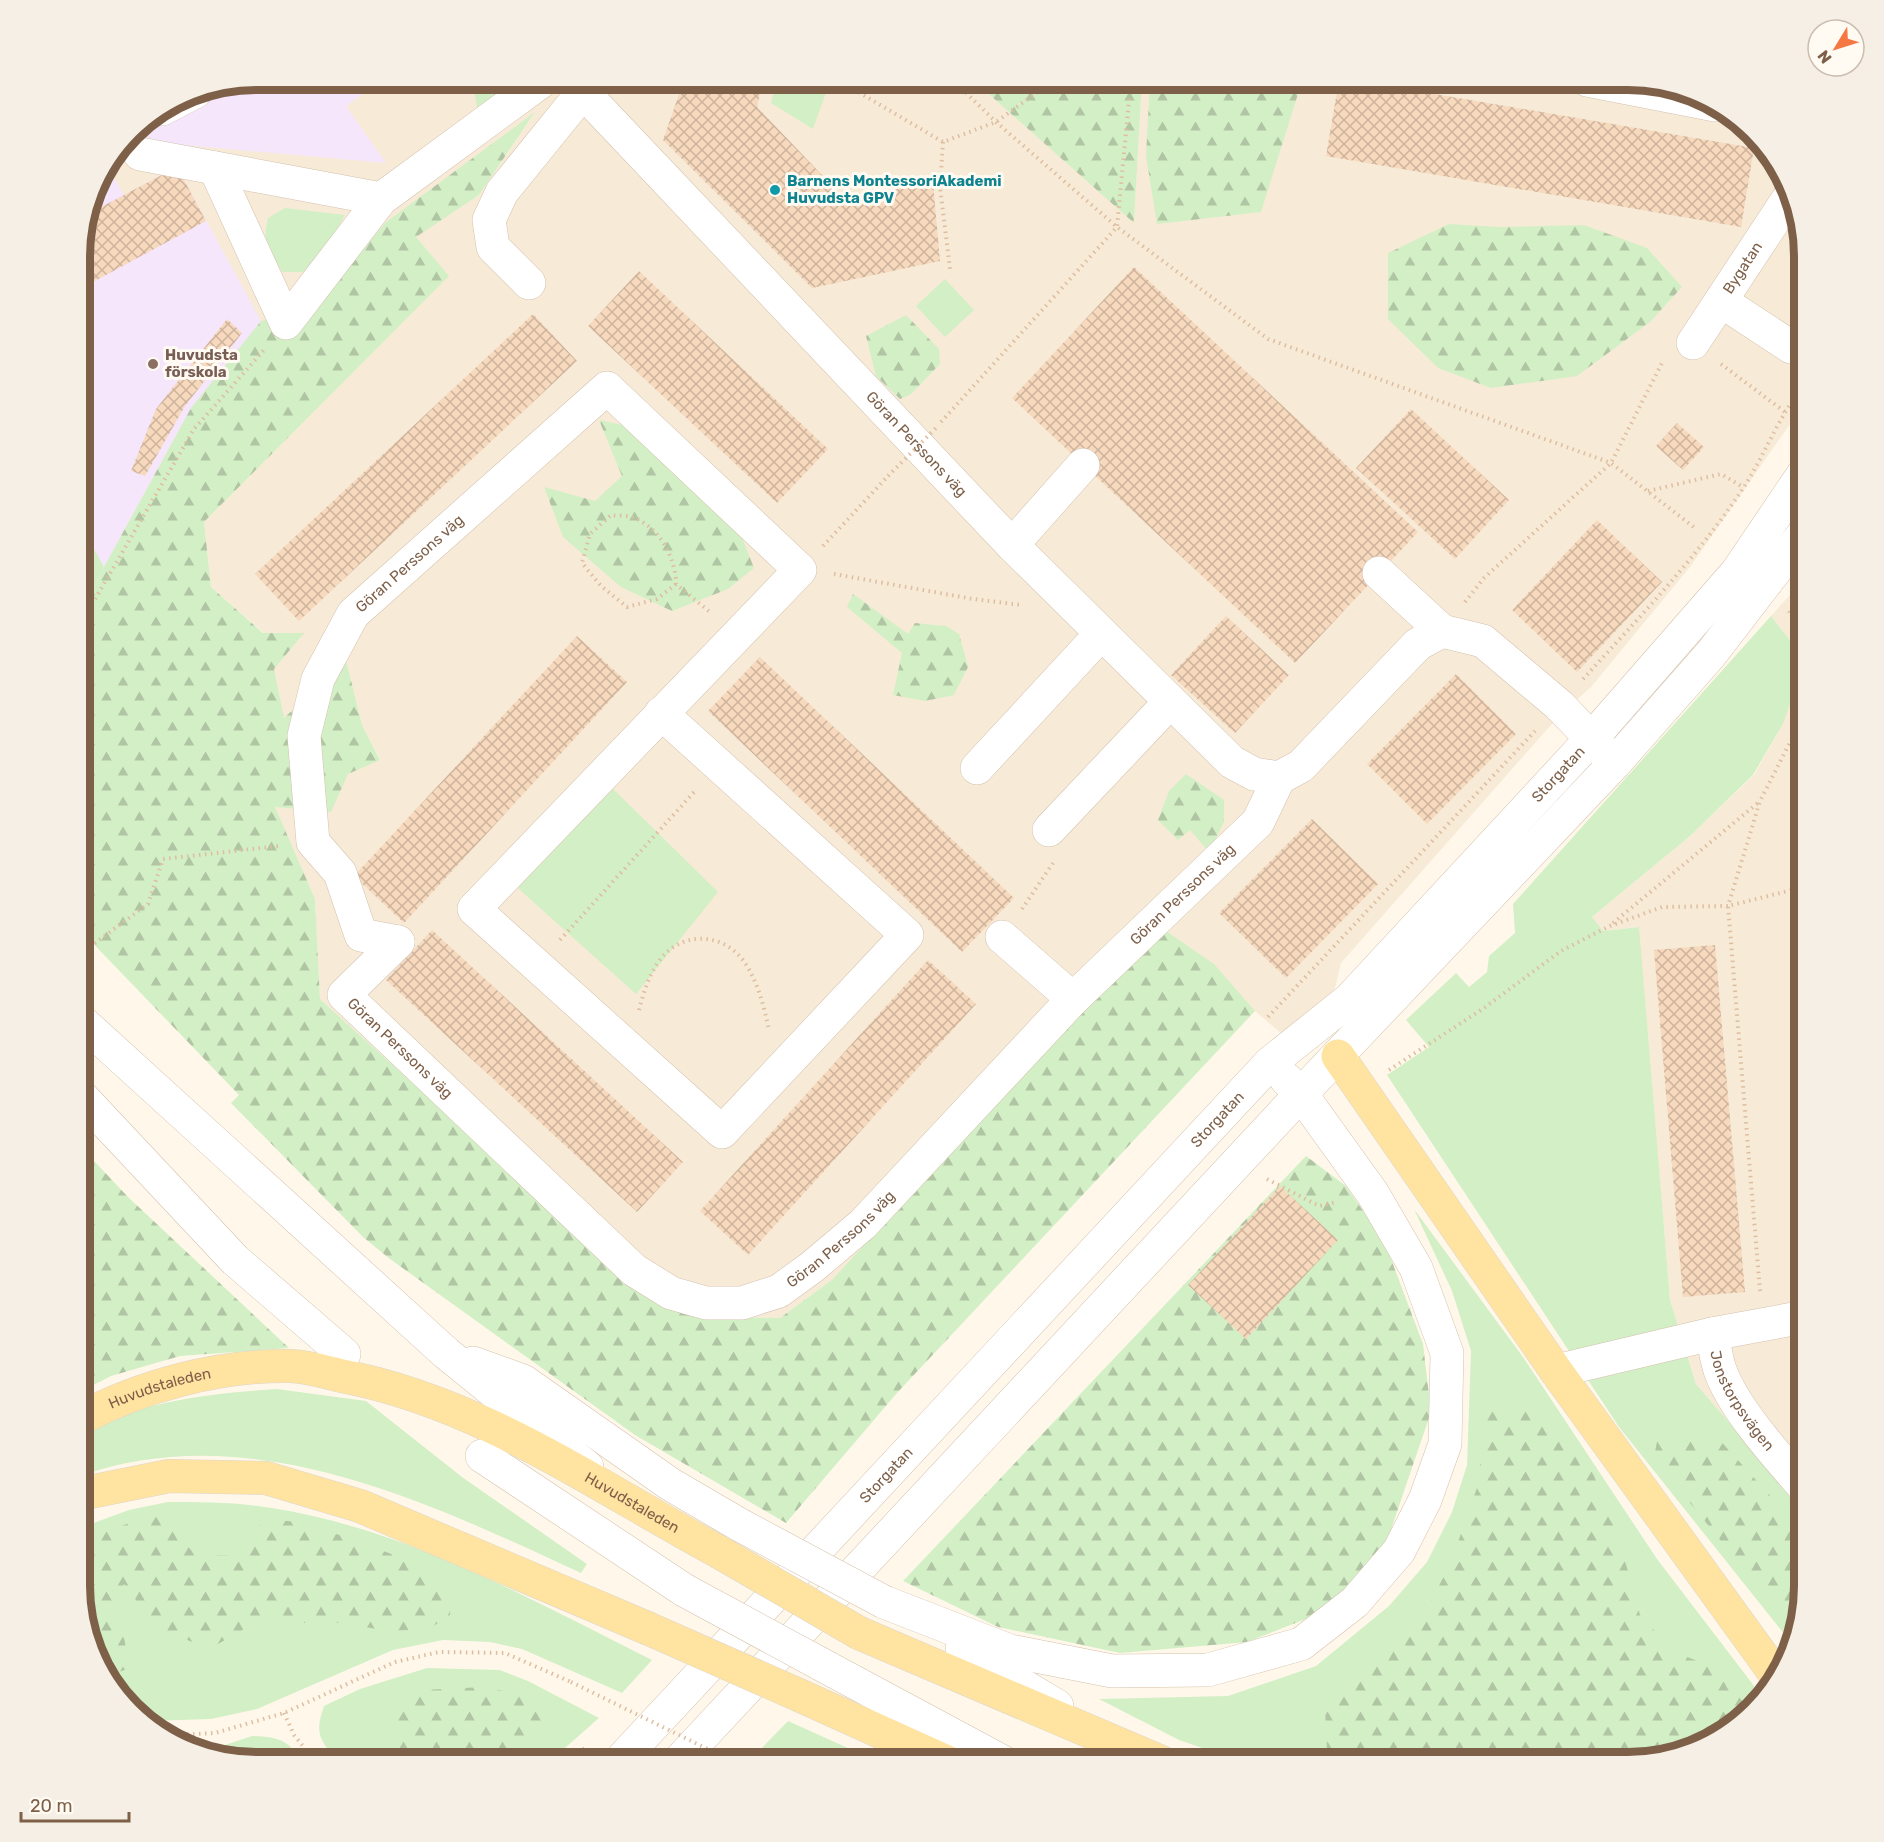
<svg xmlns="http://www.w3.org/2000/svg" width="1884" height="1842" font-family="Rubik,sans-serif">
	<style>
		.residential { fill: #f7ebd7 }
		.education { fill: #f5e6fc }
		.green { fill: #d3efc6 }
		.forest { fill: url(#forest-firs) }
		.building { fill: url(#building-cross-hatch) }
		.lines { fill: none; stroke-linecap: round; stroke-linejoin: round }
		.minor-casing { stroke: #d4c1ad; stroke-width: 34 }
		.major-casing { stroke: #ddd6d0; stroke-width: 34 }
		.path { stroke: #debda0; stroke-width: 4; stroke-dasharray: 1.5 4.5; stroke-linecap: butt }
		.minor { stroke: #fff; stroke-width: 33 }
		.major { stroke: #ffe3a1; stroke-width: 33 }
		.minor-bridge-casing { stroke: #d4c1ad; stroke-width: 34; stroke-linecap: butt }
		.major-bridge-casing { stroke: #ddd6d0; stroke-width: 34; stroke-linecap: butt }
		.path-bridge { stroke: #debda0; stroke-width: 4; stroke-dasharray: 1.5 4.5; stroke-linecap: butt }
		.minor-bridge { stroke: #fff; stroke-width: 33 }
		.major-bridge { stroke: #ffe3a1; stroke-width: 33 }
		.culture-dot { fill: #0f9aa8; stroke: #fffbf3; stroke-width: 2 }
		.education-dot { fill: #8d6e63; stroke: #fffbf3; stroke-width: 2 }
		.labels { text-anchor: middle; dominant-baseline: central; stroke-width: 6; stroke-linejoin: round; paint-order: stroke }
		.culture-label { font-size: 15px; font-weight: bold; fill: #0d838f; stroke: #fffbf3; text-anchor: start }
		.street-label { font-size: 15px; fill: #7e6049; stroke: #fffbf3 }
		.education-label { font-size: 15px; font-weight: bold; fill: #785e54; stroke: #fffbf3; text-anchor: start }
		.rim { fill: none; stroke: #7e6049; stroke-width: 8 }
	</style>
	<defs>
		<pattern id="forest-firs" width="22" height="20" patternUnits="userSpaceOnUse" patternTransform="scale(1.5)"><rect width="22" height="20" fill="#d3efc6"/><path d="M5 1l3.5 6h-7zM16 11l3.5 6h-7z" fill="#b0c5a3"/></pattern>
		<pattern id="building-cross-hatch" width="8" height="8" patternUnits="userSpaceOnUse" patternTransform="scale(1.5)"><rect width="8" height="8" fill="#f7d9be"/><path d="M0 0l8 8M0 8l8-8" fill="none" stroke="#cdb39c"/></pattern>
	</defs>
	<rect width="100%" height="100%" fill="#fff8ea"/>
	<g class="residential">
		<path d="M256,80h717l161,142 8,-142h497l67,18 54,41 31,50 13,67v148l-114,163 -99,120 -33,30 -217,246 -7,29 -52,42 -27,-23 -422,268 -53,39 -63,-1 -92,-41 -305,-277 -5,-100 -41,-92 106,-48 -18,-34 -16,-65 -62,59 -20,-86 -53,-46 -7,-65 244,-246 -33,-39 64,-42 55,-81 -217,192 -126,102 -87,159 -24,-43v-280l18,-66 41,-54z"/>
		<path d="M1804,579v930l-108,-125 -26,-84 -32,-373 -35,4 -11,-14 98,-81 64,-61 29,-51 13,-76 -25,-32z"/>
	</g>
	<g class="education">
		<path d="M256,80h127l-37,26 40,57 -259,-23 12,-16 50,-31z"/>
		<path d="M111,160l3,18 10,17 53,-28 84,154 -70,87 -87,159 -24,-43v-280l18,-66z"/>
	</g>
	<g class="green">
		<path d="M329,80h24l-16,11z"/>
		<path d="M777,80h45l7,4 -16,45 -42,-26z"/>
		<path d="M285,208l60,7 -26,45 -15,12h-21c-16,-20 -21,-29 -15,-54z"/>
		<path d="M945,279l29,31 -29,27 -29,-31z"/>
		<path d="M80,524l24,43 -24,53z"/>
		<path d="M1771,616l25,32 3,30 -16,46 -30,51 -63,61 -98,81 11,14 36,-4 31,373 26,84 108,125v77l-2,11 -12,9 8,10 -5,29 -174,-218 -232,-352 42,-28 -23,-27 50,-47 13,14 18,-15 2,-16 26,-23 -2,-29z"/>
		<path d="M607,783l111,109 -82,102 -126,-113z"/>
		<path d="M1414,1209l109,148 134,202 104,136 -16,23 -50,31 -67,13h-385l-64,-22 -80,-41 129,-3 88,-30 73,-60 38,-44 25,-50 15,-47 4,-114 -19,-60z"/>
		<path d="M277,1389l89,12 96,76 125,87 -6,9c-154,-71 -330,-157 -501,-97v-43c64,-32 126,-39 197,-44z"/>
		<path d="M168,1502c35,0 69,0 104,6 135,21 259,92 380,152l-30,33 -100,-44 -32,-7 -47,-2 -50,10 -136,59 -46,10 -62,2 -25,-18 -31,-50 -13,-67v-58l49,-18z"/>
		<path d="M427,1668l73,2 28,11 71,37 -50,44h-211c-18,-22 -24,-27 -14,-56l36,-17z"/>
		<path d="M788,1721l91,41h-119l-9,-3z"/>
		<path d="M252,1736c29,1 34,4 52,26h-48l-69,-14 38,-3z"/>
	</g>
	<g class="forest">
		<path d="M472,80h53l-47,32z"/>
		<path d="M973,80h169l-8,143z"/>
		<path d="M1150,80l152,1 -41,131 -104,12 -11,-68z"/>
		<path d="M535,112l-56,83 -63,42 33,39 -245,246 7,65 52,46h41l-30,36 10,49 62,-58 16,65 18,35 -32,14 -17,38 -56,-5 40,92 5,100 305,277 92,41 63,1 53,-39 188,-206 145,-142 48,33 41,47 -358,382 -111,130 -151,-88 -245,-176 -27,-22 -132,-134 8,-8 -159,-165v-310l24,-53 87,-159 70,-87 56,-15 68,-83z"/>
		<path d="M1449,224l51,3 84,-2 63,23 35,39 -32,35 -73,54 -86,12 -53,-20 -50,-49v-66z"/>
		<path d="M906,315l33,34 1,15 -29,30 -11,5 -24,-23 -10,-40z"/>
		<path d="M599,420l24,5 116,105 15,38 -26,21 -56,22 -51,-24 -58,-50 -19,-50 51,14 27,-25z"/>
		<path d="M853,594l55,40 7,-11 31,3 13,8 9,33 -14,28 -29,6 -32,-6 9,-42 -55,-46z"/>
		<path d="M1186,774l38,26v22l-15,30 -19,-22 -12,10 -20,-20 11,-29z"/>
		<path d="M80,1146l48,51 161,151 -109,8 -69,20 -31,16z"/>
		<path d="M1306,1156l40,30 39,57 38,101 8,68 -47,138 -55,60 -82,32 -127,11 -122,-26 -95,-46z"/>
		<path d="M1528,1402l29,27 24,16 35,83 24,87 34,37 42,16 34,43 -5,7 -50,31 -67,13h-296l-5,-11 -2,-43 47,-53 45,-28 33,-62 28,-80 7,-71z"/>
		<path d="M1658,1435l28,4 30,-3 88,97 -14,73 8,10 -3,17 -141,-175z"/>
		<path d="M159,1517l37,38 53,1 3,-25 16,-12 38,4 91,33 54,39 -1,20 -21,14 -41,2 -46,-8h-43l-30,-13 -28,21 -32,18 -53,-22 -32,-43 -16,34 16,20 6,30 -23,8c-25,-40 -27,-88 -27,-134l57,-22z"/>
		<path d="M484,1687l49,10 12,26c-16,10 -12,17 -21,24 -31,24 -91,16 -129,15l2,-43 26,-29z"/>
	</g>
	<g class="building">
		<path d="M684,80h79l-6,27 86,90 90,-14 7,78 -128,27 -149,-148z"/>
		<path d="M1339,80h13l402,68 -13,79 -415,-71z"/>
		<path d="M177,167l29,54 -126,68v-45l8,-30z"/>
		<path d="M1134,267l284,265 -123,131 -283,-265z"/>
		<path d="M639,271l189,178 -51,54 -189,-177z"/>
		<path d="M533,314l44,47 -278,260 -44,-47z"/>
		<path d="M227,319l15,14 -57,73 -40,70 -14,-5 25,-62z"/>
		<path d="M1411,409l98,91 -54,59 -99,-91z"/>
		<path d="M1677,423l27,24 -21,23 -27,-24z"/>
		<path d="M1597,520l65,62 -85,90 -65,-62z"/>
		<path d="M1226,616l63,59 -54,58 -64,-58z"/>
		<path d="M577,636l50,46 -223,241 -50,-47z"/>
		<path d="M760,657l254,241 -52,54 -254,-241z"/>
		<path d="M1456,674l60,60 -89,90 -60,-60z"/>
		<path d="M1312,819l66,65 -92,94 -67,-65z"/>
		<path d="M432,930l251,232 -46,50 -251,-232z"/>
		<path d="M1715,945l30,347 -62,5 -29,-347z"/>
		<path d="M928,960l48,44 -228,251 -48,-44z"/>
		<path d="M1280,1186l58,54 -92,99 -58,-54z"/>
	</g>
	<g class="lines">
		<defs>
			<g id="minor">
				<path id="s1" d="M574,80l9,12 429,453 220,217 22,12 25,4 22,-12 117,-122 24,-13 41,10 76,64 48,50"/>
				<path d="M1587,80l128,25"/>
				<path d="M162,109l33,-17"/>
				<path d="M140,154l241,45 162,-119"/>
				<path d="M215,168l71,155 95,-124"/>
				<path d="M529,283l-36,-36 -4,-27 13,-28 81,-100"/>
				<path d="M1721,301l70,46"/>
				<path id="s2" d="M1693,343l99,-150"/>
				<path d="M1012,545l71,-80"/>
				<path d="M1379,573l63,58"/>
				<path d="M977,768l124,-134"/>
				<path d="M1049,830l121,-128"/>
				<path d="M1002,937l71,62"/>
				<path id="s3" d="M398,942l-37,-7 -21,-62 -27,-31 -9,-106 14,-57 35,-65 254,-226 193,182 -326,339 248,223 185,-197 -246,-222"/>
				<path id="s4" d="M398,942l-54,53 290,275 37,23 35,10h36l37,-12 33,-24 51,-43 210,-225 185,-177 21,-44"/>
				<path d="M80,1020l366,333 141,114"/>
				<path d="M80,1095l155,165 109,94"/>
				<path id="s5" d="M1712,1334c3,12 4,25 8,36 14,39 57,86 84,117"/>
				<path d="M473,1363l50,18 147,103 70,41"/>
				<path d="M1556,1371l156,-37 92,-17"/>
				<path d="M482,1456l202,134"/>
				<path d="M884,1602l126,49 102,20 96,-1 93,-26 54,-42 44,-51 26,-51 20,-56 2,-91 -31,-85 -43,-74 -72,-100 -15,-15"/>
				<path d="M962,1649l95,57"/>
				<path d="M828,1668l175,94"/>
				<path id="s6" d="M619,1762l651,-699 79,-63 243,-262 145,-166 67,-99"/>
				<path d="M678,1762l623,-668 314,-331 96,-109 93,-121"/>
			</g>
			<g id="major">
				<path d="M1338,1056l218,315 220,304"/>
				<path id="s7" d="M80,1419c60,-33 139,-54 209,-53 17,0 36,6 53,10 138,26 255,110 377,176"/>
				<path d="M80,1494l89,-18 97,2 94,28 287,122"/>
				<path d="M859,1633l302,129"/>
				<path d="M801,1696l146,66"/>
			</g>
		</defs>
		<use href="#minor" class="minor-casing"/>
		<use href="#major" class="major-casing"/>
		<g class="path">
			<path d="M838,80l105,62 53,-20 58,-42"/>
			<path d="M953,80l43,42 121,105 151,112 343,124 84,65"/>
			<path d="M677,81v-1"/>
			<path d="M943,142l-3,45 10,82"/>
			<path d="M1721,364l64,48"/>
			<path d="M941,422l176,-195 14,-147"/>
			<path d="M1648,491l73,-17 22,13"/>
			<path d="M823,546l65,-70"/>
			<path d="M834,574l139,25 49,6"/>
			<path d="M676,584l-19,15 -30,8 -26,-21 -19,-23 8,-29 21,-19c7,1 17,0 24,3 25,11 41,40 41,66l35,29"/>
			<path d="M1465,602l19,-24 127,-115 52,-102"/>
			<path d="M1789,611l15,25"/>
			<path d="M80,625l114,-196 70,-79"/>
			<path d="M1583,679c55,-60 116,-124 161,-192 21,-33 35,-71 60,-102"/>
			<path d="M1022,909l31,-46"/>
			<path d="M1613,923l146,-121"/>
			<path d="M560,940l136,-150"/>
			<path d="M80,954l68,-50 15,-45 116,-13"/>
			<path d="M639,1010c4,-16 9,-32 18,-46 22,-35 69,-33 90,2 12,20 17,41 22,64"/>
			<path d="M1268,1017l267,-286"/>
			<path d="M1389,1070l95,-62 77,-57 49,-25 52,-19 66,-1 32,-105 44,-86"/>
			<path d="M1267,1179l52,27 18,-4"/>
			<path d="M1760,1291l-32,-385 76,-19"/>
			<path d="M284,1713l10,22 22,27"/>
			<path d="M169,1735l46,-2 69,-20 111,-51 44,-10 66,1 66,29"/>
			<path d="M571,1762l16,-16"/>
		</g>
		<use href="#minor" class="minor"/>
		<use href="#major" class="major"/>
		<defs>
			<g id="minor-bridge">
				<path d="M740,1525l144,77"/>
				<path d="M684,1590l144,78"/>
			</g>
			<g id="major-bridge">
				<path d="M719,1552l140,81"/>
				<path d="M647,1628l154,68"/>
			</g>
		</defs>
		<use href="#minor-bridge" class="minor-bridge-casing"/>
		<use href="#major-bridge" class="major-bridge-casing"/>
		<g class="path-bridge">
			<path d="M888,476l49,-49"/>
			<path d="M571,1682l163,80"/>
		</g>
		<use href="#minor-bridge" class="minor-bridge"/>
		<use href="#major-bridge" class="major-bridge"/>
	</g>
	<circle class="culture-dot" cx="775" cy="190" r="6"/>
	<circle class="education-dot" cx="153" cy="364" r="6"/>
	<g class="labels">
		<g class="culture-label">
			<text x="787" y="181">Barnens MontessoriAkademi<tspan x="787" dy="17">Huvudsta GPV</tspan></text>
		</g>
		<g class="street-label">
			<text stroke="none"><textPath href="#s2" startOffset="90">Bygatan</textPath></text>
			<text stroke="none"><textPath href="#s1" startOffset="500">Göran Perssons väg</textPath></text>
			<text stroke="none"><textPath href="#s3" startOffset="459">Göran Perssons väg</textPath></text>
			<text stroke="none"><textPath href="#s6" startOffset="1364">Storgatan</textPath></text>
			<text stroke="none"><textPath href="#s4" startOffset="1197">Göran Perssons väg</textPath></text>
			<text stroke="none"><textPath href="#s4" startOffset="153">Göran Perssons väg</textPath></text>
			<text stroke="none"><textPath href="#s6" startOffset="878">Storgatan</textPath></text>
			<text stroke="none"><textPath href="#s4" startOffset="711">Göran Perssons väg</textPath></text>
			<text stroke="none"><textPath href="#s7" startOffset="86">Huvudstaleden</textPath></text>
			<text stroke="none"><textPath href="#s5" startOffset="74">Jonstorpsvägen</textPath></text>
			<text stroke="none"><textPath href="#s6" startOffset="392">Storgatan</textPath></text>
			<text stroke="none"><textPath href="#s7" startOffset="590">Huvudstaleden</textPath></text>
		</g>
		<g class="education-label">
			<text x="165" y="355">Huvudsta<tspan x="165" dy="17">förskola</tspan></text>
		</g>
	</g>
	<path d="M0 0H1884V1842H0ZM256 90H1628A166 166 0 0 1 1794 256V1586A166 166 0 0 1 1628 1752H256A166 166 0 0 1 90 1586V256A166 166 0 0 1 256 90Z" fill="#f5efe5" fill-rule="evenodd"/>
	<path class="rim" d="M256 90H1628A166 166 0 0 1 1794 256V1586A166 166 0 0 1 1628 1752H256A166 166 0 0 1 90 1586V256A166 166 0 0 1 256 90Z"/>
	<g transform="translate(1836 48) rotate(232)"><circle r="28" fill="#fffbf3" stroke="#cbbdaf" stroke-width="1.5"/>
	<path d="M0-4.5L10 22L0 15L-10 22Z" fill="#f57843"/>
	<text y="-9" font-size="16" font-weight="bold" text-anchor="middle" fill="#7e6049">N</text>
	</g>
	<path d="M21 1812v9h108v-9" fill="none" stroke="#7e6049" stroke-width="3"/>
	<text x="30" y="1812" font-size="18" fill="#7e6049" stroke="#fffbf3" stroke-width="4.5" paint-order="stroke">20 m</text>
</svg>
